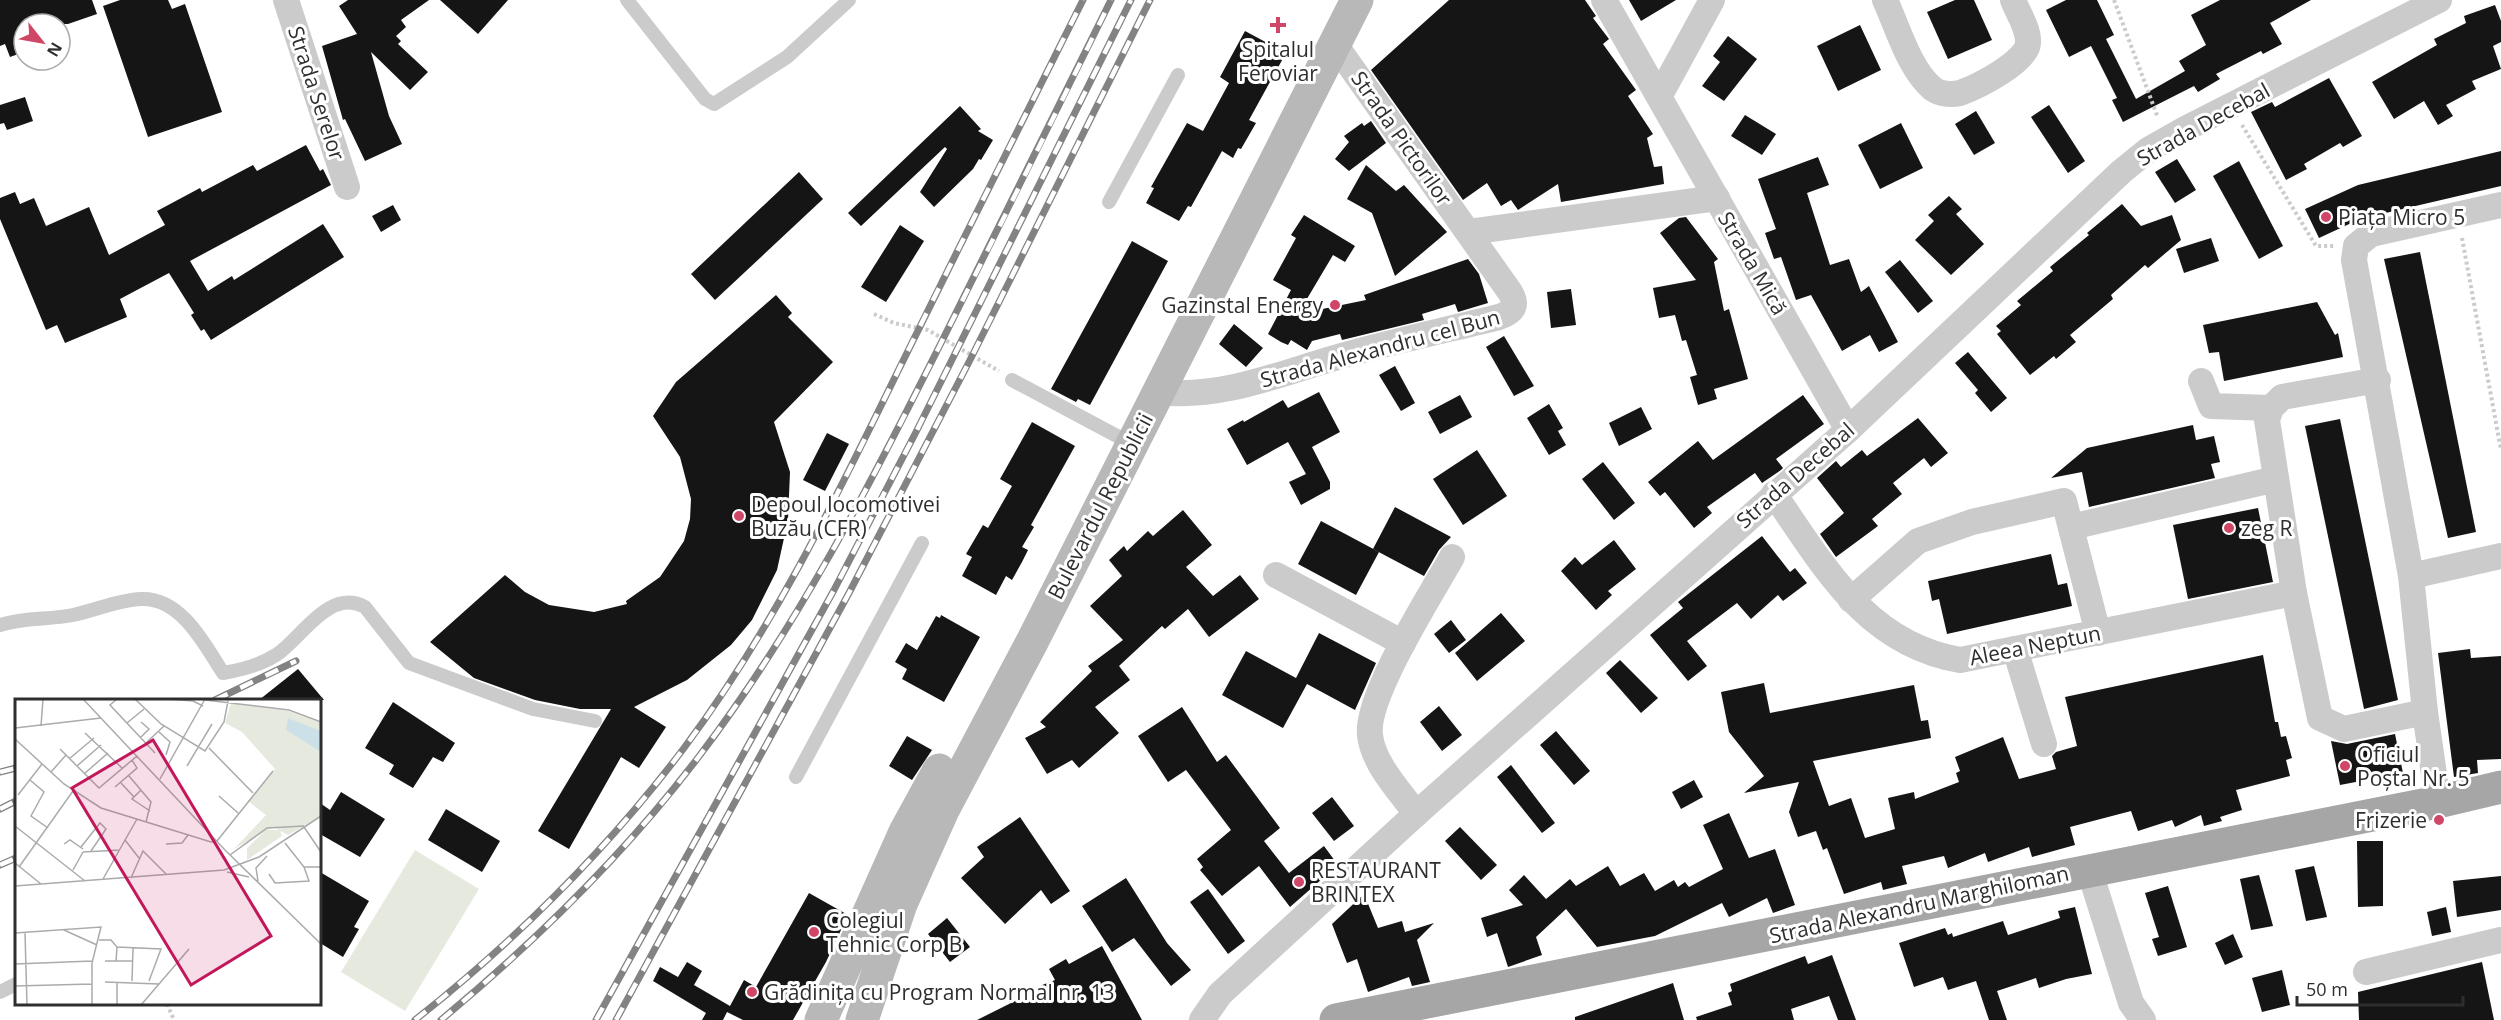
<svg xmlns="http://www.w3.org/2000/svg" width="2501" height="1020" font-family="'Open Sans',sans-serif">
	<style>
		.green { fill: #e6eade }
		.building { fill: #151515 }
		.lines { fill: none; stroke-linecap: round; stroke-linejoin: round }
		.path { stroke: #cbcbcb; stroke-width: 4; stroke-dasharray: 3 3; stroke-linecap: butt }
		.service { stroke: #cbcbcb; stroke-width: 14 }
		.minor { stroke: #cbcbcb; stroke-width: 26 }
		.secondary { stroke: #b8b8b8; stroke-width: 33 }
		.primary { stroke: #a6a6a6; stroke-width: 33 }
		.rail-casing { stroke: #838383; stroke-width: 7 }
		.rail { stroke: #fff; stroke-width: 4.5; stroke-dasharray: 14; stroke-linecap: butt }
		.poi-dot { fill: #cf4667; stroke: #fff; stroke-width: 2 }
		.labels { text-anchor: middle; dominant-baseline: central; stroke-width: 6; stroke-linejoin: round; paint-order: stroke }
		.poi-label { font-size: 21px; fill: #2e2e2e; stroke: #fff; text-anchor: start }
		.street-label { font-size: 21px; fill: #2e2e2e; stroke: #fff }
		.inset-road { fill: none; stroke: #ababab; stroke-width: 1.5 }
		.view { fill: #c2185b; fill-opacity: 0.15; stroke: #c2185b; stroke-width: 3 }
		.inset-edge { fill: none; stroke: #2e2e2e; stroke-width: 3 }
	</style>
	<rect width="100%" height="100%" fill="#fff"/>
	<path class="green" d="M415,850l64,39 -74,122 -64,-39z"/>
	<g class="building">
		<path d="M0,0h92l5,14 -29,10h-44v28l-14,5 -5,-13 -5,2z"/>
		<path d="M120,0h48l4,9 13,-5 37,108 -74,25 -45,-131z"/>
		<path d="M348,0h81l-28,20 5,7 -10,9 5,5 -3,3 30,28 -18,18 -39,-38 18,64 13,28 -37,17 -20,-42 -2,1 -21,-74 35,-12 -18,-28z"/>
		<path d="M440,0h68l-30,34z"/>
		<path d="M1449,0h136l11,16 -3,2 16,21 -6,5 33,46 -8,6 25,38 -6,4 7,29 8,-1 2,18 -103,18 -3,-18 -40,26 -7,-10 -10,6 -14,-23 -24,17 -92,-130z"/>
		<path d="M1629,0h47l-35,21z"/>
		<path d="M1955,0h19l18,40 -44,19 -21,-47z"/>
		<path d="M2066,0h31l17,35 -8,4 30,60 49,-28 -6,-10 27,-16 -15,-30 29,-15h91l-41,23 12,21 -19,10 -2,-3 -45,23 4,5 -22,13 -4,-6 -71,36 -11,-22 5,-2 -26,-52 -22,11 -23,-47z"/>
		<path d="M2495,5l6,16v21l-8,4 8,23 -29,12 4,8 -30,16 7,11 -15,9 -14,-24 -30,18 -22,-37 65,-37 -3,-6 32,-16 -2,-7z"/>
		<path d="M1860,25l21,45 -43,21 -21,-45z"/>
		<path d="M1245,31l41,22 -37,67 7,3 -15,26 -3,-1 -5,10 -11,-7 -31,56 -3,-1 -9,15 -33,-18 8,-15 -3,-1 36,-64 16,8 26,-48 -9,-6z"/>
		<path d="M1728,36l29,23 -33,42 -22,-15 18,-24 -7,-6z"/>
		<path d="M2329,78l33,58 -19,11 -3,-4 -36,21 3,5 -21,11 -35,-68 21,-10 3,5z"/>
		<path d="M25,97l8,24 -26,9 -3,-7 -4,1v-19z"/>
		<path d="M2049,105l36,56 -17,12 -37,-56z"/>
		<path d="M960,106l21,23 -3,2 15,9 -12,20 -2,-1 -6,10 -39,38 -14,-15 27,-43 -2,-2 -84,79 -13,-13z"/>
		<path d="M1976,111l19,32 -21,12 -19,-31z"/>
		<path d="M1745,115l31,19 -14,21 -31,-19z"/>
		<path d="M1371,121l15,22 -37,28 -14,-12 14,-17 -5,-6 18,-13 2,3z"/>
		<path d="M1901,123l22,45 -43,21 -22,-44z"/>
		<path d="M306,145l14,26 3,-2 8,16 -141,76 18,30 24,-15 2,4 89,-56 21,33 -133,83 -7,-11 -3,2 -10,-16 3,-2 -25,-40 -49,26 7,18 -62,26 -8,-18 -11,5 -46,-111v-21l15,-6 5,12 14,-6 12,28 43,-19 20,48 56,-30 -8,-14 43,-23 2,4 51,-27 4,6z"/>
		<path d="M2501,151v35l-141,33 -41,19 -14,-29 53,-24z"/>
		<path d="M1818,157l11,28 -22,8 23,72 19,-6 12,33 8,-6 29,56 -19,10 -9,-17 -28,16 -31,-56 -15,5 -15,-43 -7,2 -9,-26 11,-4 -18,-50z"/>
		<path d="M2177,159l19,31 -21,13 -20,-31z"/>
		<path d="M2239,161l44,85 -24,13 -46,-83z"/>
		<path d="M1366,165l30,26 8,-6 43,47 -52,44 -23,-63 -25,-14z"/>
		<path d="M799,172l24,27 -108,101 -24,-26z"/>
		<path d="M1949,196l13,13 -6,5 28,30 -33,31 -36,-35 19,-19 -6,-6z"/>
		<path d="M2122,204l19,22 31,-11 9,25 -33,28 -3,-3 -34,30 2,4 -43,36 6,7 -20,17 -2,-3 -24,19 -33,-41 4,-3 -5,-5 25,-21 -4,-4 36,-30 -3,-4 39,-32 -2,-2z"/>
		<path d="M393,205l8,15 -20,12 -9,-16z"/>
		<path d="M1304,215l51,31 -10,16 -12,-7 -35,59 68,-14 -2,-5 104,-36 11,15 9,29 -30,9 -3,-8 -33,10 2,6 -82,20 -2,-6 -28,7 -5,9 -16,-10 -3,5 -7,-3 -13,-8 23,-44 -18,-10 23,-42 -5,-3z"/>
		<path d="M1686,217l32,42 -4,3 10,49 5,-2 19,70 -34,10 3,10 -19,6 -8,-28 7,-2 -11,-35 -4,1 -7,-26 -16,3 -6,-30 43,-8 -36,-47 19,-15z"/>
		<path d="M900,225l24,16 -38,61 -25,-15z"/>
		<path d="M2211,238l8,23 -35,12 -8,-24z"/>
		<path d="M1132,241l36,20 -78,144 -12,-6 -2,3 -25,-13z"/>
		<path d="M2420,252l56,280 -28,6 -64,-279z"/>
		<path d="M1900,260l33,41 -15,12 -33,-41z"/>
		<path d="M1571,289l5,36 -25,3 -4,-36z"/>
		<path d="M776,295l16,18 -4,4 45,45 -59,60 16,50 -2,48 -11,50 -25,50 -21,25 -44,35 -53,27 32,20 -27,41 -18,-11 -52,92 -31,-18 73,-122h-31l-45,-9 -61,-22 -44,-36 75,-67 20,17 24,13 45,7 33,-8 -1,-3 34,-24 24,-36 6,-22 1,-20 -11,-42 -27,-41 23,-34z"/>
		<path d="M2317,302l18,33 3,-2 5,24 -119,24 -5,-29 -10,1 -6,-28z"/>
		<path d="M1234,324l29,24 -17,19 -27,-23z"/>
		<path d="M1504,336l30,50 -20,10 -28,-49z"/>
		<path d="M1968,352l39,46 -16,14 -16,-19 3,-3 -23,-27z"/>
		<path d="M1395,366l20,37 -14,8 -22,-36z"/>
		<path d="M1319,392l21,40 -28,15 18,35v7l-29,16 -12,-23 17,-8 -18,-32 -41,23 -20,-36 16,-9 1,2 39,-22 5,8z"/>
		<path d="M1460,395l12,22 -32,17 -12,-22z"/>
		<path d="M1803,395l21,29 -48,35 7,9 -2,2 -19,13 -7,-10 -48,34 5,6 -18,15 -29,-36 -5,4 -12,-14 50,-41 15,19z"/>
		<path d="M1549,404l14,24 -5,3 8,14 -17,10 -22,-37z"/>
		<path d="M1641,407l11,22 -33,17 -10,-23z"/>
		<path d="M1918,418l30,35 -17,14 -7,-9 -31,25 9,11 -30,25 6,7 -42,31 -16,-23 24,-21 -27,-35 19,-17 5,6 21,-17 5,6z"/>
		<path d="M2340,419l58,281 -34,9 -59,-283z"/>
		<path d="M1032,422l43,24 -44,79 3,2 -12,20 6,3 -6,12 -10,18 -6,-4 -10,19 -34,-19 10,-19 -6,-3 17,-29 5,3 24,-42 -12,-7z"/>
		<path d="M2193,425l3,15 18,-4 6,26 -9,2 4,14 -126,29 -7,-35 -31,6 36,-30z"/>
		<path d="M827,433l22,11 -24,47 -22,-11z"/>
		<path d="M1477,450l30,46 -44,29 -30,-46z"/>
		<path d="M1603,462l32,41 -21,17 -32,-41z"/>
		<path d="M1395,507l56,30 -12,13 -15,26 -51,-27z"/>
		<path d="M2258,508l15,74 -85,17 -15,-74z"/>
		<path d="M1183,510l29,35 -26,22 27,29 27,-21 19,24 -50,38 -21,-28 -23,20 -3,-3 -43,40 11,14 -35,27 24,26 -40,35 -7,-8 -25,14 -22,-36 21,-11 -6,-5 52,-51 -4,-5 35,-26 -33,-34 32,-30 -13,-16 15,-14 3,5 21,-20 5,5z"/>
		<path d="M1321,521l58,31 -23,43 -58,-31z"/>
		<path d="M1762,536l28,36 5,-4 12,15 -24,18 -5,-6 -27,24 -14,-16 -50,38 20,25 -19,15 -38,-46 33,-27 -5,-6z"/>
		<path d="M1614,540l22,29 -28,22 4,4 -16,15 -35,-39 14,-14 7,8z"/>
		<path d="M2051,554l7,31 9,-2 5,23 -125,28 -8,-35 -7,2 -4,-20z"/>
		<path d="M1501,613l24,28 -48,40 -22,-28z"/>
		<path d="M941,615l39,22 -36,65 -42,-23 5,-10 -12,-7 11,-19 11,7 19,-34 4,2z"/>
		<path d="M1451,620l15,20 -17,13 -15,-19z"/>
		<path d="M1319,633l57,30 -21,47 -48,-26 -24,44 -61,-33 24,-44 50,27z"/>
		<path d="M2470,649l1,9 30,-2v103l-24,1 1,13 -24,4 -16,-124z"/>
		<path d="M2263,655l12,67h3l3,15 5,-1 6,22 -6,2 4,16 -54,14 6,20 -22,7 2,4 -18,5 -3,-11 -26,12 -3,-7 -34,11 -7,-20 -61,16 5,18 -43,12 -3,-10 -41,15 -3,-9 -37,15 -4,-12 -42,10 5,18 -24,6 -2,-8 -37,12 -17,-46 -4,2 -7,-19 -18,6 -9,-25 10,-30 -55,11 20,-17 -35,-44 -8,-40 43,-9 6,30 144,-28 7,36 7,-1 3,18 -118,23 16,45 22,-8 14,40 30,-9 -7,-31 26,-6 1,7 44,-17 -3,-9 4,-2 -5,-14 48,-20 16,42 37,-10 -4,-13 4,-4 21,-6 -12,-49z"/>
		<path d="M1620,660l38,38 -17,15 -35,-40z"/>
		<path d="M298,669l26,31h-65z"/>
		<path d="M393,702l62,41 -12,19 -10,-5 -20,31 -24,-14 5,-9 -29,-17z"/>
		<path d="M1439,706l23,29 -20,16 -22,-29z"/>
		<path d="M1182,707l35,55 9,-7 54,73 -16,13 25,32 35,-27 14,19 -48,42 -31,-41 -37,30 -22,-26 3,-3 -6,-8 34,-29 -45,-60 -18,12 -30,-46z"/>
		<path d="M1556,731l34,40 -16,14 -34,-40z"/>
		<path d="M2395,734l8,39 -63,12 -9,-44 16,3z"/>
		<path d="M907,736l25,14 -20,30 -23,-14z"/>
		<path d="M1511,765l44,58 -13,10 -45,-56z"/>
		<path d="M1694,780l9,17 -22,12 -9,-17z"/>
		<path d="M341,792l44,27 -25,38 -40,-23v-31l10,7z"/>
		<path d="M1332,797l22,29 -20,15 -22,-28z"/>
		<path d="M446,809l54,32 -18,31 -54,-32z"/>
		<path d="M1729,813l20,45 26,-9 20,56 -22,8 -6,-15 -38,19 -7,-14 -67,33 -58,11 -31,-38 -30,28 6,18 -34,12 -11,-34 -10,4 -6,-19 42,-13 -14,-15 15,-15 22,24 24,-20 6,7 32,-20 12,20 24,-13 11,18 19,-11 4,7 7,-5 4,5 15,-8 19,-10 -20,-44z"/>
		<path d="M1020,817l50,74 -19,13 -10,-14 -36,34 -44,-46 23,-21 -7,-10z"/>
		<path d="M1460,827l37,38 -16,15 -36,-39z"/>
		<path d="M2357,841h26v65l-25,1z"/>
		<path d="M2314,866l13,51 -21,4 -11,-51z"/>
		<path d="M320,872l49,29 -15,26 5,2 -16,28 -23,-14z"/>
		<path d="M2259,875l14,51 -22,4 -11,-51z"/>
		<path d="M2501,876v34l-44,7 -4,-36z"/>
		<path d="M1126,878l41,65 24,27 -20,16 -37,-48 -22,14 -30,-46z"/>
		<path d="M2168,886l19,61 -29,9 -6,-17 7,-2 -14,-44z"/>
		<path d="M1208,889l37,52 -17,13 -38,-52z"/>
		<path d="M809,893l39,22 -22,47 -33,58h-50l-16,-8 -4,8h-21l4,-7 -53,-32 7,-14 18,10 9,-15 15,9 -8,14 36,21 14,-26 12,7z"/>
		<path d="M1364,894l14,34 24,-7 3,11 29,-9 -17,17 13,42 -18,4 -3,-9 -41,15 -11,-33 -10,4 -15,-39z"/>
		<path d="M2075,907l17,67 -26,5 -27,9 -3,-10 -39,13 10,29h-18l-13,-39 -28,9 -5,-13 -29,10 -15,-44 46,-15 3,7 4,-2 1,4 50,-16 5,14 52,-17 -2,-7z"/>
		<path d="M2446,907l5,25 -19,4 -5,-24z"/>
		<path d="M947,918l23,29 -20,15 -22,-28z"/>
		<path d="M2233,934l10,23 -18,8 -10,-22z"/>
		<path d="M1102,946l40,74h-165l46,-23 -1,-4 33,-13 -6,-11 17,-10 3,5z"/>
		<path d="M1832,955l24,65h-18l-9,-24 -38,13 3,11h-97l-1,-3 36,-12 -4,-12 4,-2 -2,-7 75,-28 3,8z"/>
		<path d="M2482,962l12,58h-135l-1,-28z"/>
		<path d="M2282,970l8,35 -28,7 -10,-34z"/>
		<path d="M1673,983l11,37h-109v-3z"/>
	</g>
	<g class="lines">
		<g class="path">
			<path d="M2114,0l44,118"/>
			<path d="M2242,125l74,121h18"/>
			<path d="M2462,238l39,212"/>
			<path d="M874,314l20,9 34,7 71,41"/>
			<path d="M167,1004l7,16"/>
		</g>
		<g class="service">
			<path d="M627,0l78,99 9,5 73,-47 62,-57"/>
			<path d="M1109,202l69,-127"/>
			<path d="M1012,380l120,64"/>
			<path d="M0,625c24,-8 49,-5 73,-10 23,-5 45,-15 68,-16 40,-2 64,46 82,74 19,-3 37,-8 53,-18 25,-16 53,-68 89,-48l44,56 124,46 62,12"/>
			<path d="M796,777l126,-234"/>
			<path d="M0,992l16,-8"/>
		</g>
		<g class="minor">
			<path d="M286,0l61,187"/>
			<path d="M1604,0l244,430"/>
			<path d="M1885,0c13,28 24,69 48,89 7,5 18,6 27,4 17,-6 67,-31 68,-50 1,-14 -10,-30 -15,-43"/>
			<path d="M1660,95l52,-95"/>
			<path d="M1469,232l248,-34"/>
			<path d="M2378,380l-96,17 -11,11 -4,12 27,173 26,125 24,11 81,-17"/>
			<path d="M2201,381l10,25 60,2"/>
			<path d="M1159,392c63,7 119,-18 179,-35 53,-15 108,-27 161,-40 15,-5 19,-12 11,-25l-176,-249"/>
			<path d="M1774,494c50,72 92,150 186,166l334,-67"/>
			<path d="M2071,527l205,-48"/>
			<path d="M1276,575l127,68"/>
			<path d="M2411,576l90,-20"/>
			<path d="M1851,600l67,-59 54,-19 92,-21 34,132"/>
			<path d="M2015,649l29,95"/>
			<path d="M2438,802l-13,-90 -14,-136 -57,-316 2,-14 15,-12 130,-29"/>
			<path d="M1416,814c-16,-23 -43,-50 -46,-79 -5,-38 62,-142 82,-178"/>
			<path d="M2089,869l42,134 12,17"/>
			<path d="M2366,972l135,-32"/>
			<path d="M1202,1020l18,-26 196,-180 432,-384 273,-258 27,-22 37,-21 254,-129"/>
		</g>
		<g class="secondary">
			<path d="M821,1020l84,-188 34,-62"/>
			<path d="M862,1020l39,-116 42,-94 89,-168 325,-642"/>
		</g>
		<path class="primary" d="M1336,1020l1102,-218 63,-15"/>
		<defs>
			<g id="rail">
				<path d="M215,700l81,-39"/>
				<path d="M0,772l16,-4"/>
				<path d="M0,809l16,-8"/>
				<path d="M0,865l16,-7"/>
				<path d="M415,1020c101,-80 192,-170 269,-272 87,-116 151,-248 214,-377 61,-124 123,-247 185,-371"/>
				<path d="M441,1020c95,-79 184,-166 259,-265 98,-129 171,-272 243,-416 57,-113 113,-226 168,-339"/>
				<path d="M596,1020l238,-430 82,-158 215,-432"/>
				<path d="M616,1020l233,-427 120,-231 181,-362"/>
			</g>
		</defs>
		<use href="#rail" class="rail-casing"/>
		<use href="#rail" class="rail"/>
	</g>
	<g class="poi-dot">
		<path d="M1275 16h6v6h6v6h-6v6h-6v-6h-6v-6h6z"/>
		<circle cx="2326" cy="217" r="6"/>
		<circle cx="1335" cy="305" r="6"/>
		<circle cx="739" cy="516" r="6"/>
		<circle cx="2229" cy="528" r="6"/>
		<circle cx="2345" cy="766" r="6"/>
		<circle cx="2439" cy="820" r="6"/>
		<circle cx="1299" cy="882" r="6"/>
		<circle cx="814" cy="932" r="6"/>
		<circle cx="752" cy="992" r="6"/>
	</g>
	<g class="labels">
		<g class="poi-label">
			<text x="1278" y="49" text-anchor="middle">Spitalul<tspan x="1278" dy="24">Feroviar</tspan></text>
			<text x="2338" y="217">Piața Micro 5</text>
			<text x="1323" y="305" text-anchor="end">Gazinstal Energy</text>
			<text x="751" y="504">Depoul locomotivei<tspan x="751" dy="24">Buzău (CFR)</tspan></text>
			<text x="2241" y="528">zeg R</text>
			<text x="2357" y="754">Oficiul<tspan x="2357" dy="24">Poștal Nr. 5</tspan></text>
			<text x="2427" y="820" text-anchor="end">Frizerie</text>
			<text x="1311" y="870">RESTAURANT<tspan x="1311" dy="24">BRINTEX</tspan></text>
			<text x="826" y="920">Colegiul<tspan x="826" dy="24">Tehnic Corp B</tspan></text>
			<text x="764" y="992">Grădinița cu Program Normal nr. 13</text>
		</g>
		<g class="street-label">
			<text transform="translate(317 93) rotate(72)">Strada Serelor</text>
			<text transform="translate(2203 124) rotate(-29)">Strada Decebal</text>
			<text transform="translate(1402 138) rotate(55)">Strada Pictorilor</text>
			<text transform="translate(1753 263) rotate(60)">Strada Mică</text>
			<text transform="translate(1380 348) rotate(-15)">Strada Alexandru cel Bun</text>
			<text transform="translate(1795 475) rotate(-41)">Strada Decebal</text>
			<text transform="translate(1100 506) rotate(-63)">Bulevardul Republicii</text>
			<text transform="translate(2035 645) rotate(-11)">Aleea Neptun</text>
			<text transform="translate(1919 904) rotate(-12)">Strada Alexandru Marghiloman</text>
		</g>
	</g>
	<g transform="translate(15 699)">
		<rect width="306" height="306" fill="#fff"/>
		<path d="M216,4l57,8 33,12v93l-33,19 -15,-8 -39,22 32,-34 -18,-14 27,-32 -33,-37 -17,-9zM251,131h14l2,6 -35,24v-12z" fill="#e6eade"/>
		<path d="M273,19l33,13v21l-35,-22z" fill="#cce1e7"/>
		<path class="inset-road" d="M68,0l142,151 96,94M102,0l-7,6 45,48M120,0l26,25 44,27 19,-29 4,-21M153,0l25,2 10,5M190,1l84,10 32,12M112,24l17,-14M26,27l2,-27M0,29l86,-10M144,33l11,10 -4,13M70,34l37,35M125,39l9,-9 -8,-7M0,40l49,45 37,24 110,34 6,-1 56,-70M131,44l18,-17M194,49l44,45M45,50l39,39 38,-32M54,60l25,-21M62,67l24,-21M172,67l25,-42M36,73l15,-17M69,75l24,-21M114,77l22,26 -5,20M145,80l45,-80M15,81l14,12 -13,24 17,12M106,84l13,14M100,88l22,-19 -5,-8M126,91l-9,9 18,12M3,96l24,-31M204,97l19,17M0,127l70,55M289,128l17,25M110,141l14,18M270,144l19,24h17M49,145l6,-4 13,9M151,145l16,-1 6,-8M66,148l19,-24 6,6 -15,22M68,153l37,-2M215,156l37,-27 37,-2M0,164l26,21M4,168l54,-76M58,171l10,-18M212,173l22,5M254,175l6,9 34,-2 -5,-14M116,179l12,-27 24,24M88,180l34,-60M243,182l-2,-13 11,-12M0,187l209,-16 35,-13 62,-41M49,231l33,15M0,234l86,-6 -9,36v42M10,234l2,72M84,241h12l6,7 -1,14M102,248l44,2 -12,32M90,262h28M0,265l77,-3M117,282l1,-33M90,283l54,2M102,283v23M0,287l77,-2M95,306h31M126,306l48,-56"/>
		<path class="view" d="M138,41l118,196 -80,49 -119,-197z"/>
		<rect width="306" height="306" class="inset-edge"/>
	</g>
	<g transform="translate(42 42) rotate(121)"><circle r="28" fill="#ffffff" stroke="#ababab" stroke-width="1.5"/>
	<path d="M0-4.5L10 22L0 15L-10 22Z" fill="#cf4667"/>
	<text y="-9" font-size="16" font-weight="bold" text-anchor="middle" fill="#2e2e2e">N</text>
	</g>
	<path d="M2297 996v9h166v-9" fill="none" stroke="#2e2e2e" stroke-width="3"/>
	<text x="2306" y="996" font-size="18" fill="#2e2e2e" stroke="#ffffff" stroke-width="4.5" paint-order="stroke">50 m</text>
</svg>
